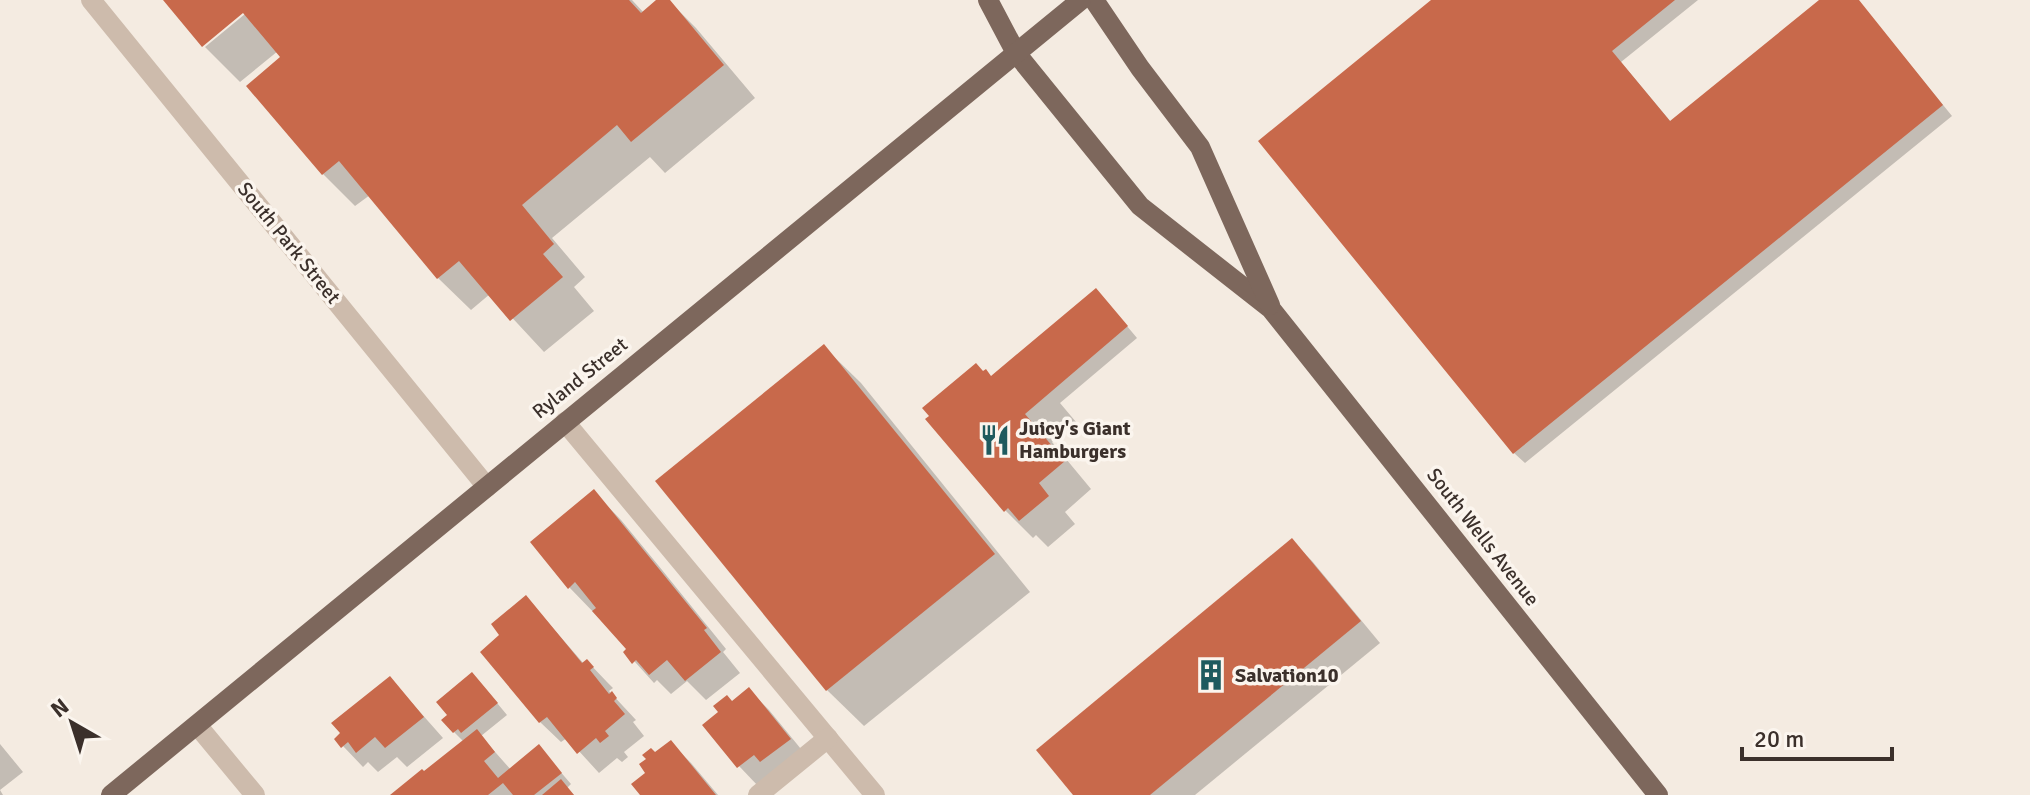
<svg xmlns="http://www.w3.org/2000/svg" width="2030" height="795" font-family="Signika,sans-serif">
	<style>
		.shadow { fill: #0003 }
		.building { fill: #c8694b }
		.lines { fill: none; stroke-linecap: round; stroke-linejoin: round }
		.minor { stroke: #cdbbac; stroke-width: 20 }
		.major { stroke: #7d675c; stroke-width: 20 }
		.labels { text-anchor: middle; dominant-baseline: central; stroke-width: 7; stroke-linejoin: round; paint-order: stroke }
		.street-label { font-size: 20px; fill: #3b302b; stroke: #fbf5ee }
		.poi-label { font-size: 20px; font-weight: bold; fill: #3b302b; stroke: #fbf5ee; text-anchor: start }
	</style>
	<rect width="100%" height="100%" fill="#f4ebe1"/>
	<g class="shadow">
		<path d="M166,0h466l12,13 15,-13h9l28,28 59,70 -90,75 -15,-16 -98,81 33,39 -11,10 20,24 -50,41 -54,-58 -19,16 -33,-32 -68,-83 -15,11 -32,-32 -40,-117 -5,-6 -38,31 -35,-35 40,-33v-6z"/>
		<path d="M1435,0h263l-77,62 50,60 151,-122h36l94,116 -427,347 -11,-10z"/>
		<path d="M1106,301l31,37 -77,65 16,19 -24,20 39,47 -26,23 10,12 -27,23 -12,-12 -3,3 -28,-28 -13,-132z"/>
		<path d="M824,347l37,36 169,209 -166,134 -37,-36z"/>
		<path d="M594,492l27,28 37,45 68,84 -3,3 17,21 -34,27 -19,-19 -16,13 -14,-14 -3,3 -28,-31 3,-3 -60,-62z"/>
		<path d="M1292,541l20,20 68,82 -185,152h-119z"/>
		<path d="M526,597l58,67 3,-3 20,21 6,6 -4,3 27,29 -3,2 11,14 -20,16 4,5 -6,5 -5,-4 -18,15 -32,-35 -6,4 -21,-20 -38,-86z"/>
		<path d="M390,678l53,60 -36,29 -10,-10 -19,15 -10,-10 -5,5 -20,-21z"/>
		<path d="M483,686l24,29 -26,21 30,34 28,-23 32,37 -4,4 7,7h-181l71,-53 -10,-10z"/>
		<path d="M749,690l20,20 41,50 -51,27 -20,-21z"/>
		<path d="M670,742l21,21 27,32h-75l12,-41z"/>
		<path d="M0,744l23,28 -23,18 3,5h-3z"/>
	</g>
	<g class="building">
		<path d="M163,0h466l12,13 15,-13h14l54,65 -93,77 -14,-17 -95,80 32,39 -11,10 20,23 -53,44 -51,-60 -22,18 -98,-118 -17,14 -76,-89 34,-29 -37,-44 -41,34z"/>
		<path d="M1431,0h244l-63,51 58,70 149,-121h40l84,105 -430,349 -255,-313z"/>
		<path d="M1096,288l32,38 -103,88 40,47 -26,22 10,13 -30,25 -11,-13 -4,4 -79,-93 4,-3 -7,-8 54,-45 7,8 3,-2 5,7z"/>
		<path d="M824,344l171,210 -169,137 -171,-210z"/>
		<path d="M594,489l113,139 -3,2 17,22 -36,29 -18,-21 -18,15 -13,-15 -4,4 -9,-12 3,-3 -34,-38 4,-3 -21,-26 -7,7 -38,-47z"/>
		<path d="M1292,538l69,83 -211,174h-77l-37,-45z"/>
		<path d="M526,595l56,68 5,-4 7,8 -4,3 19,24 3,-3 5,7 -3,3 11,13 -20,17 4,5 -9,7 -4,-5 -19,16 -30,-37 -8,6 -59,-71 19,-17 -8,-11z"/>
		<path d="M472,672l26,31 -37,30 -3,-4 -5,4 -12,-13 6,-5 -11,-13z"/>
		<path d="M390,676l34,41 -39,31 -10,-11 -19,16 -8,-11 -7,6 -7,-9 6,-6 -9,-10z"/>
		<path d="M749,687l42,52 -31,23 -6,-7 -17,13 -35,-43 16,-13 -5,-6 14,-11 5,6z"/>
		<path d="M477,729l18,23 -11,9 14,17 41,-34 23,29 -28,22h-21l-10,-12 -15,12h-98l32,-26 2,2z"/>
		<path d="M671,740l45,55h-76l-9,-11 14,-11 -6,-9 7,-5 -4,-4 9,-7 4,4z"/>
		<path d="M561,779l13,16h-32z"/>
	</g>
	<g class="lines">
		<g class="minor">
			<path d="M91,0l396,487"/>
			<path d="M565,422l310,373"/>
			<path d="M197,725l58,70"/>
			<path d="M758,795l70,-57"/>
		</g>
		<g class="major">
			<path d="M988,0l28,53 124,153 131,103 387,486"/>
			<path d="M1094,0l46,68 60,79 70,158"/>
			<path d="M111,795l970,-795"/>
		</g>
	</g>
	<defs>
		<symbol id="restaurant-bare" viewBox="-9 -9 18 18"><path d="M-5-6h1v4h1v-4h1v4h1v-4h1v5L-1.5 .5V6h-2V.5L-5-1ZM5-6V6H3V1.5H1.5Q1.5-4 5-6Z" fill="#1f5a5e" stroke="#fbf5ee" stroke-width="2.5" paint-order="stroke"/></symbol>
		<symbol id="building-bare" viewBox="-9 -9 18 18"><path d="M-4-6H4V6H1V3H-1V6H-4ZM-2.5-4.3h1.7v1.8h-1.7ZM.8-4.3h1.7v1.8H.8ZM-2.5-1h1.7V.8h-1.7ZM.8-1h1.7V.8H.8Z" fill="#1f5a5e" stroke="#fbf5ee" stroke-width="2.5" paint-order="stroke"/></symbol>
	</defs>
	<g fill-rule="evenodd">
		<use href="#restaurant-bare" x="973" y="418" width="44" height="44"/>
		<use href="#building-bare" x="1189" y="653" width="44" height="44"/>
	</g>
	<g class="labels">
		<g class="street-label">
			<text transform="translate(289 243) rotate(51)">South Park Street</text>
			<text transform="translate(580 378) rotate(-39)">Ryland Street</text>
			<text transform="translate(1483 537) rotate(52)">South Wells Avenue</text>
		</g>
		<g class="poi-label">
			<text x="1019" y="428">Juicy's Giant<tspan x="1019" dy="23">Hamburgers</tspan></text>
			<text x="1235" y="675">Salvation10</text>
		</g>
	</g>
	<g transform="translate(72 723) rotate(321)" stroke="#fbf5ee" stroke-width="6" paint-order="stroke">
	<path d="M0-6L14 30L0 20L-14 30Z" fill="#3b302b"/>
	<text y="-12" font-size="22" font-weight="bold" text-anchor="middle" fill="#3b302b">N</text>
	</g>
	<path d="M1742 747v12h150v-12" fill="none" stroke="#3b302b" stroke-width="4"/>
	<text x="1754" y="747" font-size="24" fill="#3b302b" stroke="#fbf5ee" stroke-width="6" paint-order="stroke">20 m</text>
</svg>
